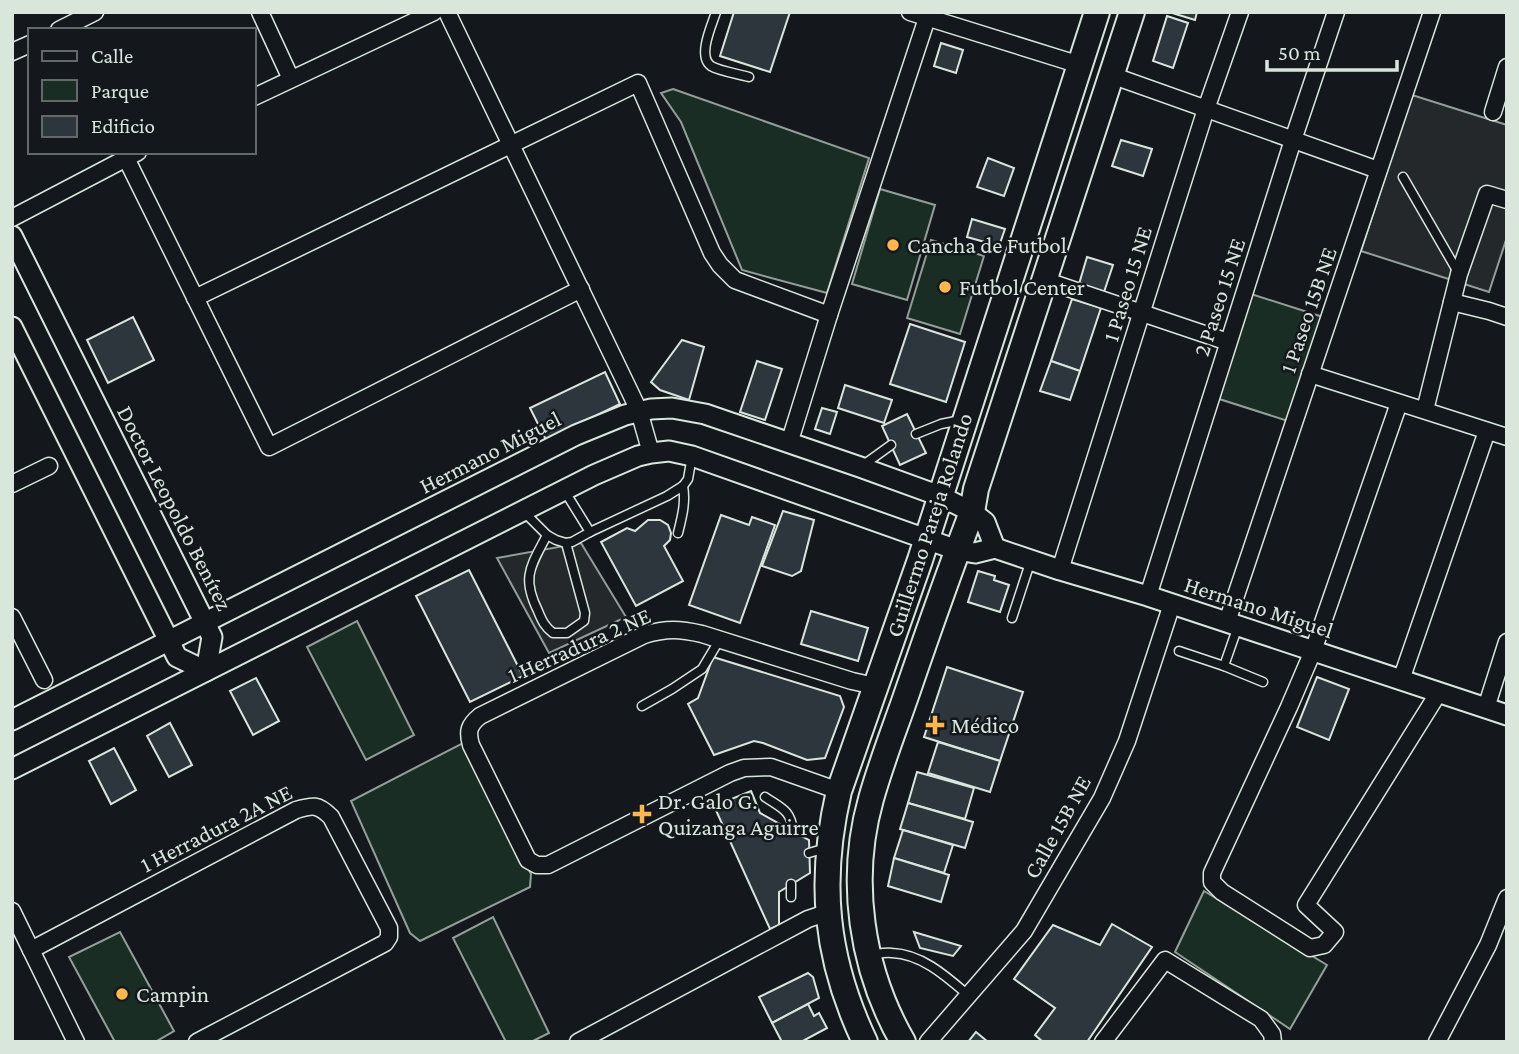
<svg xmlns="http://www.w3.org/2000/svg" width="1519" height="1054" font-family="'Crimson Pro',serif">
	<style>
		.green { fill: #1a2d24; stroke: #939e99; stroke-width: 2 }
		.parking { fill: #24282b; stroke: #939e99; stroke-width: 2 }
		.building { fill: #2c363c; stroke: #d8e6dc; stroke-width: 2 }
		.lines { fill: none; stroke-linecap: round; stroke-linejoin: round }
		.service-casing { stroke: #d8e6dc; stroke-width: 11 }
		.minor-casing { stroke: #d8e6dc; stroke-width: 19 }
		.tertiary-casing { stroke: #d8e6dc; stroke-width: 23 }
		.primary-casing { stroke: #d8e6dc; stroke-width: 28 }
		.service { stroke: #14181c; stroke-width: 8 }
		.minor { stroke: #14181c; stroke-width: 16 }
		.tertiary { stroke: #14181c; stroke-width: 19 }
		.primary { stroke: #14181c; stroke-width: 24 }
		.poi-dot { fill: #ffb74d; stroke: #14181c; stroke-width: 2.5 }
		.labels { text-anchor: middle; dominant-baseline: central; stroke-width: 5; stroke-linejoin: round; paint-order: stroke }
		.poi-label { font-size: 23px; fill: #d8e6dc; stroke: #14181c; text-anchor: start }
		.street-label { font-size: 23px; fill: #d8e6dc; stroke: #14181c }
	</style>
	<rect width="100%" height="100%" fill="#14181c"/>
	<g class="green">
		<path d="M673,89l196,69 -42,135 -85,-23 -61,-148 -20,-29z"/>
		<path d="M880,189l55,16 -28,95 -55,-16z"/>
		<path d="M931,240l53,16 -24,78 -53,-16z"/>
		<path d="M1248,293l78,25 -35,104 -78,-25z"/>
		<path d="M357,621l57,114 -48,25 -59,-113z"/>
		<path d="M463,743l68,131 -1,13 -110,54 -10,-8 -59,-132z"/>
		<path d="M1204,891l123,74 -37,64 -115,-77z"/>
		<path d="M493,917l56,116 -18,9h-25l-53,-104z"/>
		<path d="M120,932l54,99 -19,11h-40l-46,-85z"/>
	</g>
	<g class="parking">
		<path d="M1412,95l95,30v112l-18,55 -128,-41z"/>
		<path d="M581,543l45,74 -77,36 -52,-95z"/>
	</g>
	<g class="building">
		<path d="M734,12h56l-20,60 -50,-16z"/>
		<path d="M1169,12h28l-2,8z"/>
		<path d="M1167,16l21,7 -15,45 -20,-7z"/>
		<path d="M941,43l22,7 -7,23 -22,-7z"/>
		<path d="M1121,140l31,9 -9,27 -31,-10z"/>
		<path d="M988,158l26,10 -10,28 -27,-9z"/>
		<path d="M972,219l33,10 -6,17 -32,-9z"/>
		<path d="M1087,257l26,8 -9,27 -25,-8z"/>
		<path d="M1072,299l29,9 -21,63 -29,-10z"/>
		<path d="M133,317l21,43 -46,23 -21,-43z"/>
		<path d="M910,324l55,18 -19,60 -56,-18z"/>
		<path d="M682,340l22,7 -15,53 -29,-10 -9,-8z"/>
		<path d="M757,361l25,8 -17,51 -25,-8z"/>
		<path d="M1051,361l29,10 -10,29 -30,-9z"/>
		<path d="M605,372l15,32 -74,36 -16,-32z"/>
		<path d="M845,385l47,15 -8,23 -46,-15z"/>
		<path d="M822,408l15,4 -7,22 -15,-5z"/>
		<path d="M907,414l19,39 -26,12 -18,-39z"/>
		<path d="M783,511l31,9 -13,51 -9,5 -30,-10z"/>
		<path d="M721,515l28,10 3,-8 23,8 -35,98 -51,-18z"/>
		<path d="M648,520h12l8,5 3,8 -1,7 -6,6 19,35 -47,25 -35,-64 26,-14 8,3z"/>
		<path d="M469,570l54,106 -53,26 -54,-106z"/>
		<path d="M978,571l17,5 -1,4 15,5 -9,27 -32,-10z"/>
		<path d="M811,611l57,17 -10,33 -57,-17z"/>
		<path d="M713,657l127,39 4,11 -19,51 -18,2 -44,-17 -9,-2 -40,14 -26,-51 10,-6z"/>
		<path d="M947,667l76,25 -23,69 -76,-24z"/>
		<path d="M1317,677l32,12 -20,51 -32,-13z"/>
		<path d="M256,678l23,43 -26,14 -23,-44z"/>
		<path d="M170,723l22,42 -23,12 -22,-41z"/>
		<path d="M938,742l62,19 -10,31 -62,-19z"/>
		<path d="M114,748l22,42 -25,14 -22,-43z"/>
		<path d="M917,772l57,16 -9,31 -57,-16z"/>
		<path d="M751,791l9,22 49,27 1,33 -31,19v33l-9,4 -56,-123z"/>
		<path d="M908,803l65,19 -8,26 -65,-19z"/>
		<path d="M903,830l50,15 -9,28 -50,-15z"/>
		<path d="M894,858l55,17 -8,27 -53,-16z"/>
		<path d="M1112,924l40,23 -65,95h-44l-8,-7 20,-27 -41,-29 39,-54 47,20z"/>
		<path d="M914,932l47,14 -8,10 -33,-8z"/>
		<path d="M808,973l5,4 6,21 -47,25 -13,-26z"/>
		<path d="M808,1004l6,12 5,-3 8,15 -26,14h-19l-10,-19z"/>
		<path d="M976,1032l12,10h-20z"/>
	</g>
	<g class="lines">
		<defs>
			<g id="service">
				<path d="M716,12c-4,13 -19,44 -5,54 8,5 28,8 38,11"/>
				<path d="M1403,177l56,97"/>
				<path d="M916,434l25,-10 20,-4"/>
				<path d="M862,466l29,-21"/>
				<path d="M564,490l26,42"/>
				<path d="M523,511l24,24 9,5 10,3 6,-1 18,-10 77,-36 16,-10 5,-7 4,-23"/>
				<path d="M678,533c4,-16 8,-31 5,-47"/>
				<path d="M547,535c-16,31 -26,42 -9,76 4,10 7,16 15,22h14l17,-12 1,-8 -19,-70"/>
				<path d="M1012,618l19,-58"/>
				<path d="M1238,626l-14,40 39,16"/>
				<path d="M1179,651l45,15"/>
				<path d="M642,706l30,-17 30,-20 18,-30"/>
				<path d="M765,797c16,11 26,13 28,34"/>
				<path d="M809,853l17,-5"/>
				<path d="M791,897v-13"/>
				<path d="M870,955c8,-1 15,-3 22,-2 30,1 55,24 76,42"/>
			</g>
			<g id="minor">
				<path d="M260,12l31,67"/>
				<path d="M447,12l183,380 9,19 12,42"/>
				<path d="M910,12l170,53"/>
				<path d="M59,30l36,-18"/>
				<path d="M12,52l18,-8"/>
				<path d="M1111,75l267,95"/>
				<path d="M254,97l180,-85"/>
				<path d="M1493,112l14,-45"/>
				<path d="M126,158l143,289 312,-158"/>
				<path d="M12,218l126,-66"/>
				<path d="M1044,280l184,62"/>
				<path d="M195,298l443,-215 74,170 8,12 15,15 94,35"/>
				<path d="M1452,302l37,9 18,6"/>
				<path d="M1310,374l197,63"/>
				<path d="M1399,403l-86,248 -24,56 -77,166v9l10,10 88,56 14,-3 11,-13 -29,-27 133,-213"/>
				<path d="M1425,410l34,-136 28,-80 20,6"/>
				<path d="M792,434l37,-119 100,-303"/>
				<path d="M12,484l37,-18"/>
				<path d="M1060,570l146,-461 34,-97"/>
				<path d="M1148,596l145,-456 43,-128"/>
				<path d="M12,617l32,63"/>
				<path d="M1227,622l205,-610"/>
				<path d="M1401,680l86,-249"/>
				<path d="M1486,708l21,-66"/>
				<path d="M839,791l-68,-24 -27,1 -14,5 -182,92h-11l-9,-5 -57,-115c-4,-14 -2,-20 9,-29l164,-81c23,-7 36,-6 58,-1l150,47 23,5"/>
				<path d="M12,911l64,131"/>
				<path d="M31,950l265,-140c17,-5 22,-6 35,7l58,111v9l-4,6 -188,99"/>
				<path d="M578,1042l230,-123 21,-7"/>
				<path d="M928,1042l96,-111 78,-133 25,-57 45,-137"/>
				<path d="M1103,1042l62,-82 96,59 11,15 1,8"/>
				<path d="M1437,1042l51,-97 19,-47"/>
			</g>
			<g id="tertiary">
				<path d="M12,236l200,401 -6,34 -29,-14 -165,-330"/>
				<path d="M995,548l65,22 88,26 359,119"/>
				<path d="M12,720l564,-285 49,-20 26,-6 21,-1 33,6 155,53 80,29 32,16 13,10 10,26 -20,5 -18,-3 -265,-94 -23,-5 -18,2 -13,3 -44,19 -582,294"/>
			</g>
			<g id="primary">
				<path d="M865,1042c-40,-84 -47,-161 -26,-251l81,-231 177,-548"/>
				<path d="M903,1042c-42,-73 -55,-162 -32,-243 10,-36 24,-71 36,-106 21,-61 42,-121 65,-181l4,-23 156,-477"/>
			</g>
		</defs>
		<use href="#service" class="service-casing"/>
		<use href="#minor" class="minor-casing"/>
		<use href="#tertiary" class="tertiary-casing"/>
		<use href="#primary" class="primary-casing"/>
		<use href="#service" class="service"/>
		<use href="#minor" class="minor"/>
		<use href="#tertiary" class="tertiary"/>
		<use href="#primary" class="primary"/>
	</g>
	<g class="poi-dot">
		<circle cx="893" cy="245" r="7"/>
		<circle cx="945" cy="287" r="7"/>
		<path d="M931.5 714.5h7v7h7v7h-7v7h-7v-7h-7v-7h7z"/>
		<path d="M638.5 803.5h7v7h7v7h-7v7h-7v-7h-7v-7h7z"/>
		<circle cx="122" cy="994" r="7"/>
	</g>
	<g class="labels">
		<g class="poi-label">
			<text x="907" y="245">Cancha de Futbol</text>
			<text x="959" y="287">Futbol Center</text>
			<text x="951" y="725">Médico</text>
			<text x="658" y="801">Dr. Galo G.<tspan x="658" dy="26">Quizanga Aguirre</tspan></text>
			<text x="136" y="994">Campin</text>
		</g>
		<g class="street-label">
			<text transform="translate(1127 284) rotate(-73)">1 Paseo 15 NE</text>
			<text transform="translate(1219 297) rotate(-72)">2 Paseo 15 NE</text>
			<text transform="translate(1308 310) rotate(-71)">1 Paseo 15B NE</text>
			<text transform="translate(490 452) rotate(-27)">Hermano Miguel</text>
			<text transform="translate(175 508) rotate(63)">Doctor Leopoldo Benítez</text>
			<text transform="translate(929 525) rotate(-72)">Guillermo Pareja Rolando</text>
			<text transform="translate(1259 607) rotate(18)">Hermano Miguel</text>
			<text transform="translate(579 645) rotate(-24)">1 Herradura 2 NE</text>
			<text transform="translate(1057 827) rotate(-61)">Calle 15B NE</text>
			<text transform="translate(216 828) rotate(-27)">1 Herradura 2A NE</text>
		</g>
	</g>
	<rect width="1519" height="1054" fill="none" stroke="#d8e6dc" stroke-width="28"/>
	<rect x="28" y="28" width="228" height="126" fill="#14181c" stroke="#626a69" stroke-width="2"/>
	<rect x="42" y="51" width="35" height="10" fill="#14181c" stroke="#626a69" stroke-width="2"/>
	<text x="91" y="63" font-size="21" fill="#d8e6dc">Calle</text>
	<rect x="42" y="80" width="35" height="21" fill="#1a2d24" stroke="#626a69" stroke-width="2"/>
	<text x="91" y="98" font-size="21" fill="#d8e6dc">Parque</text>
	<rect x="42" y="116" width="35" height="21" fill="#2c363c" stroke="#626a69" stroke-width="2"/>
	<text x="91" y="133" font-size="21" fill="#d8e6dc">Edificio</text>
	<path d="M1267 60v10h130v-10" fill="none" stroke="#d8e6dc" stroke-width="3.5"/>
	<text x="1278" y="60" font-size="21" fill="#d8e6dc" stroke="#14181c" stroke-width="5" paint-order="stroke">50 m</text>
</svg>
